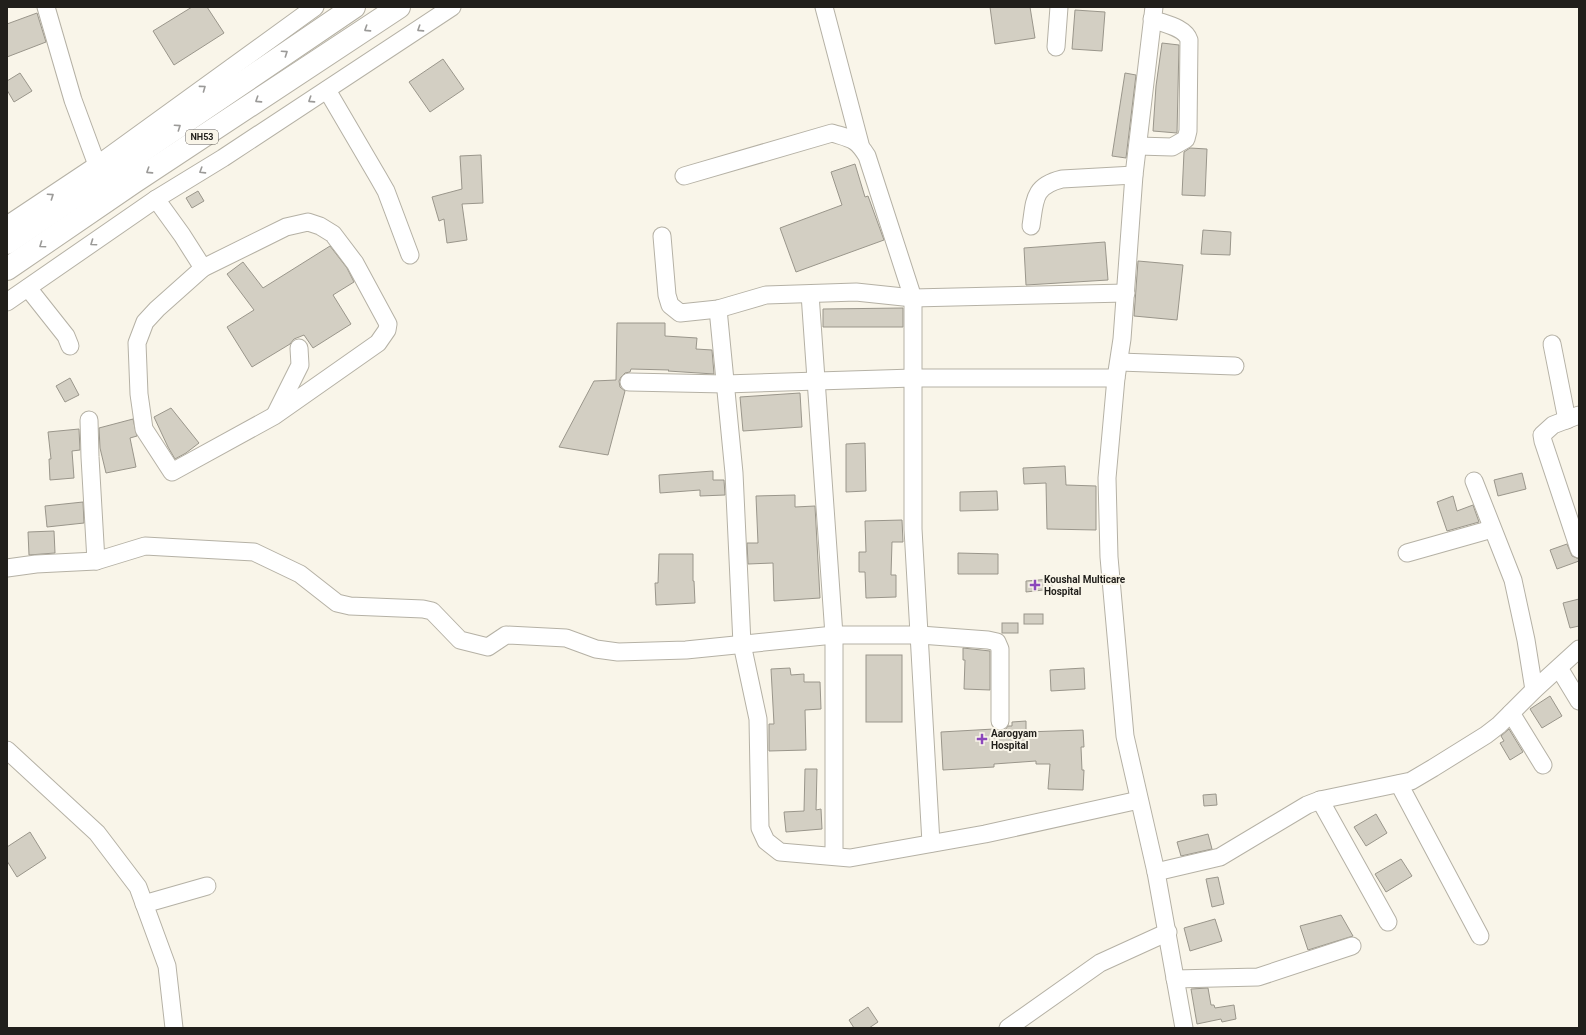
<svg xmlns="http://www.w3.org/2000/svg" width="1586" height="1035" font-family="Roboto,sans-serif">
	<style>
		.building { fill: #d3cfc3; stroke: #9a968b }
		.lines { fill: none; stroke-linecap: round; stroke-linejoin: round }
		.minor-casing { stroke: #b5b1a5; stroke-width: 19 }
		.highway-casing { stroke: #b5b1a5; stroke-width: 24 }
		.minor { stroke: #fff; stroke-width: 17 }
		.highway { stroke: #fff; stroke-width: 22 }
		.oneway { stroke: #9b9a98 }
		.poi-dot { fill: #8b47bb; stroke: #f9f5e9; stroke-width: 1.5 }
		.labels { text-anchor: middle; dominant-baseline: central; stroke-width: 4; stroke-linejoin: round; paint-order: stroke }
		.shield { fill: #f9f5e9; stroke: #625f59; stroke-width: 1 }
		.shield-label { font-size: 9px; font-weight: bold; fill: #211f1b }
		.poi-label { font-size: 10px; font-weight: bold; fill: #211f1b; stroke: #f9f5e9; text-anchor: start }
	</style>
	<rect width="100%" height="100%" fill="#f9f5e9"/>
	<g class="building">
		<path d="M192,7h15l17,26 -50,32 -21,-34z"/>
		<path d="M990,7h40l5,31 -40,6z"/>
		<path d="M1075,10l30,2 -3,39 -30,-2z"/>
		<path d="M37,13l9,29 -39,15v-33z"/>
		<path d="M1162,43l17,2 -2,88 -24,-2 3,-45z"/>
		<path d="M443,59l21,30 -34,23 -21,-30z"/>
		<path d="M20,73l12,18 -18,11 -7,-12v-9z"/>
		<path d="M1125,73l11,2 -10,83 -14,-2z"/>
		<path d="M1190,148l17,1 -2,47 -23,-1 2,-43z"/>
		<path d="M481,155l2,48 -21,1 5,36 -20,3 -3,-24 -5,2 -7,-24 30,-8 -2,-33z"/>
		<path d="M855,164l10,33 3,-1 16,44 -88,32 -16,-44 62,-23 -11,-33z"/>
		<path d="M198,191l6,10 -12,7 -6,-10z"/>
		<path d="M1203,230l28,2 -1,23 -29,-1z"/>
		<path d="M1105,242l3,38 -82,5 -2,-37z"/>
		<path d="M330,246l17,22 7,14 -21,13 18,29 -38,24 -9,-13 -10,4 -4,5 -38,23 -25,-40 27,-17 -27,-36 16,-12 20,26z"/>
		<path d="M1138,261l45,4 -6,55 -43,-4z"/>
		<path d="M903,308v19h-80v-18z"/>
		<path d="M617,323h48v13l32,2 -1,11 16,1 2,24 -46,-3 1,-1 -38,-1 -1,3 -5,1 -4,4 -2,4 1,6 5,4 -17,64 -49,-8 35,-66 22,-1z"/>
		<path d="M70,378l9,17 -14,7 -9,-16z"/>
		<path d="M800,393l2,34 -59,4 -3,-34z"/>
		<path d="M171,408l28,35 -13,10 -11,6 -7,-12 -14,-30z"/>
		<path d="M133,419l4,17 -7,2 6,29 -30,6 -6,-25 -1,-20z"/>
		<path d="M79,429l1,21 -8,1 2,27 -24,2 -1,-21h2l-3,-27z"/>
		<path d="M865,443l1,48 -20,1v-48z"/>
		<path d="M1065,466l1,19 30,1v44l-49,-1 -1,-46 -22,1 -1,-16z"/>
		<path d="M713,471v9h11l1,15 -25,1v-6l-40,3 -1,-18z"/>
		<path d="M1522,473l4,16 -28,7 -4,-16z"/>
		<path d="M997,491l1,19 -38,1v-19z"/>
		<path d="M795,495v12l20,-1 5,92 -46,3 -1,-38 -25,1 -1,-21h11l-2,-47z"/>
		<path d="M1453,496l4,15 16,-6 6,17 -32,9 -10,-29z"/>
		<path d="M83,502l1,21 -37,4 -2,-21z"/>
		<path d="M902,520l1,22h-11l-1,33h5v22l-30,1 -1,-26h-6v-20h7l-1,-31z"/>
		<path d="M54,531l1,22 -26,2 -1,-23z"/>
		<path d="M1567,544l5,12 7,3v2l-22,8 -7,-19z"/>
		<path d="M958,553l40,1v20h-40z"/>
		<path d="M659,554h34v27h1l1,22 -39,2 -1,-22h3z"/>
		<path d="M1051,579l1,10 -26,3v-11z"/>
		<path d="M1579,599v27l-9,2 -7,-25z"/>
		<rect x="1024" y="614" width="19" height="10"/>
		<rect x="1002" y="623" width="16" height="10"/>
		<path d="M963,648l27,3v39l-26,-1 1,-29h-2z"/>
		<rect x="866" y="655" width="36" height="67"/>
		<path d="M790,668l1,7 13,-1v8h16l1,27 -16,1 1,40 -37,1v-27h5l-3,-55z"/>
		<path d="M1084,668l1,21 -34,2 -1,-21z"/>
		<path d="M1550,696l12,20 -20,12 -12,-19z"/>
		<path d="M1026,721v11l57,-2 1,17h-3l1,23h2l-1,20 -35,-1 2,-25h-14v-3l-42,3v3l-51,3 -2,-38 53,-3 6,2 5,-1 3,-4h4v-4z"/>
		<path d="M1509,729l14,23 -13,8 -10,-17 4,-2 -3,-5z"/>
		<path d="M805,769h12l-1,41 5,-1 1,20 -36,3 -2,-20 20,-1z"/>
		<path d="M1216,794l1,11 -13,1 -1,-11z"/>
		<path d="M1376,814l11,19 -21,13 -12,-19z"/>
		<path d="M30,832l16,26 -29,19 -10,-16v-14z"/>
		<path d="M1208,834l4,15 -31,7 -4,-14z"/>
		<path d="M1401,859l11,17 -26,16 -11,-18z"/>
		<path d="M1218,877l6,27 -12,3 -6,-28z"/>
		<path d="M1341,915l12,21 -45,14 -8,-24z"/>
		<path d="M1215,919l7,22 -32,10 -6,-23z"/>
		<path d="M1208,988l3,17h3l1,3 19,-3 2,14 -14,3 -1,-3 -24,5 -6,-35z"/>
		<path d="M868,1007l10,15 -9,6h-15l-5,-8z"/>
	</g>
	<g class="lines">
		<defs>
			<g id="minor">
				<path d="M46,7l27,93 24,65"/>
				<path d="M824,7l36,137"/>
				<path d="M1154,7l-20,168 -12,164 -6,39 -9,100 2,79 16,179 31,136 28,156"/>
				<path d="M1056,47l3,-40"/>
				<path d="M327,90l51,87 8,14 24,64"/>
				<path d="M1138,146l34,1 14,-8 2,-8 1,-91c-4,-13 -25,-16 -37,-21"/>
				<path d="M684,176l148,-43c19,6 24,5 35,23l46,142v231l18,314"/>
				<path d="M156,199l26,36 21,33"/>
				<path d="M308,222l12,4 13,8 22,29 33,61 -1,6 -9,13 -104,73 -102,56 -28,-43 -5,-35 -2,-51 8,-21 12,-13 46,-41 83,-41z"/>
				<path d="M7,225l90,-60 218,-158"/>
				<path d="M1031,226c4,-26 2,-40 31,-47l72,-4"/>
				<path d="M662,236l5,59 3,10 10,8 38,-4 48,-14 90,-3 57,6 213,-5"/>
				<path d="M28,288l38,48 4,10"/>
				<path d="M810,294l24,341v221"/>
				<path d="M7,302l149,-103 67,-41 229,-151"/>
				<path d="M718,309l16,164 8,171 16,75 2,109 6,13 14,11 70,6 135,-24 154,-34"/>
				<path d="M1552,344l15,76"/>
				<path d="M1119,362l116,4"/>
				<path d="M629,382l96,2 188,-6h203"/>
				<path d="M275,415l25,-50 -1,-17"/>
				<path d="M1579,415l-26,10 -11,10 1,6 36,108"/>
				<path d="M89,420l1,37 6,104"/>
				<path d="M1474,481l39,99 13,60 8,50"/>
				<path d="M1407,553l85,-24"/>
				<path d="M7,568l29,-4 60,-3 49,-15 109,6 46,22 37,29 13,3 73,3 9,2 28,29 28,7 18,-12 60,3 30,11 22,3 68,-2 148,-15h86l68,5 9,2 3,7v72"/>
				<path d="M1559,668l20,33"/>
				<path d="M1511,713l32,52"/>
				<path d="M7,750l90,83 41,54 29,79 7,62"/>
				<path d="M1399,784l81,152"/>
				<path d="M1320,800l68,122"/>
				<path d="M1156,872l64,-15 87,-52 13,-5 91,-19 22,-13 53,-33 13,-10 35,-35 45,-41"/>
				<path d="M144,904l63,-18"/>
				<path d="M1175,979l83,-2 94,-31"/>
				<path d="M1008,1028l92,-65 68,-31"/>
			</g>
			<g id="highway">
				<path d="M7,243l347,-236"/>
				<path d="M7,269l127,-87 265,-175"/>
			</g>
		</defs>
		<use href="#minor" class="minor-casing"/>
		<use href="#highway" class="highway-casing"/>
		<use href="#minor" class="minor"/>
		<use href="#highway" class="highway"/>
	</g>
	<defs><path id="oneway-chevron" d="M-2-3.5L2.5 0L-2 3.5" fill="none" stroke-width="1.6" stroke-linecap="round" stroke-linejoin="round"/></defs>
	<g class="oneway">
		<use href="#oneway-chevron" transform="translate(367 29) rotate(147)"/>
		<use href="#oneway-chevron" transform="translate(420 29) rotate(147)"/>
		<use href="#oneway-chevron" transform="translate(285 53) rotate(-34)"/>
		<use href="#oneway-chevron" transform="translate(203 88) rotate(-36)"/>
		<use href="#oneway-chevron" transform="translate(258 100) rotate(147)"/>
		<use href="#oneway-chevron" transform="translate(311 100) rotate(147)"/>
		<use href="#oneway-chevron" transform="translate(178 127) rotate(-34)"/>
		<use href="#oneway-chevron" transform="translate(149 171) rotate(147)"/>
		<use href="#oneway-chevron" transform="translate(202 171) rotate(148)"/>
		<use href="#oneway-chevron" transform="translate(51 196) rotate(-34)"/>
		<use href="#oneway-chevron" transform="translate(93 243) rotate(145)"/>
		<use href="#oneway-chevron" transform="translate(42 245) rotate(145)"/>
	</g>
	<g class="poi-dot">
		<path d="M1033 579h4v4h4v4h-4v4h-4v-4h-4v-4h4z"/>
		<path d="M980 733h4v4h4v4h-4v4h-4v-4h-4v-4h4z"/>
	</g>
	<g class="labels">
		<rect class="shield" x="186" y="130" width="32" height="14" rx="3"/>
		<g class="shield-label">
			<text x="202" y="137">NH53</text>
		</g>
		<g class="poi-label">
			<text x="1044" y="579">Koushal Multicare<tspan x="1044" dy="12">Hospital</tspan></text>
			<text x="991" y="733">Aarogyam<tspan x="991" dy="12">Hospital</tspan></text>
		</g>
	</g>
	<rect width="1586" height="1035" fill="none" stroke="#211f1b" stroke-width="16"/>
</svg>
